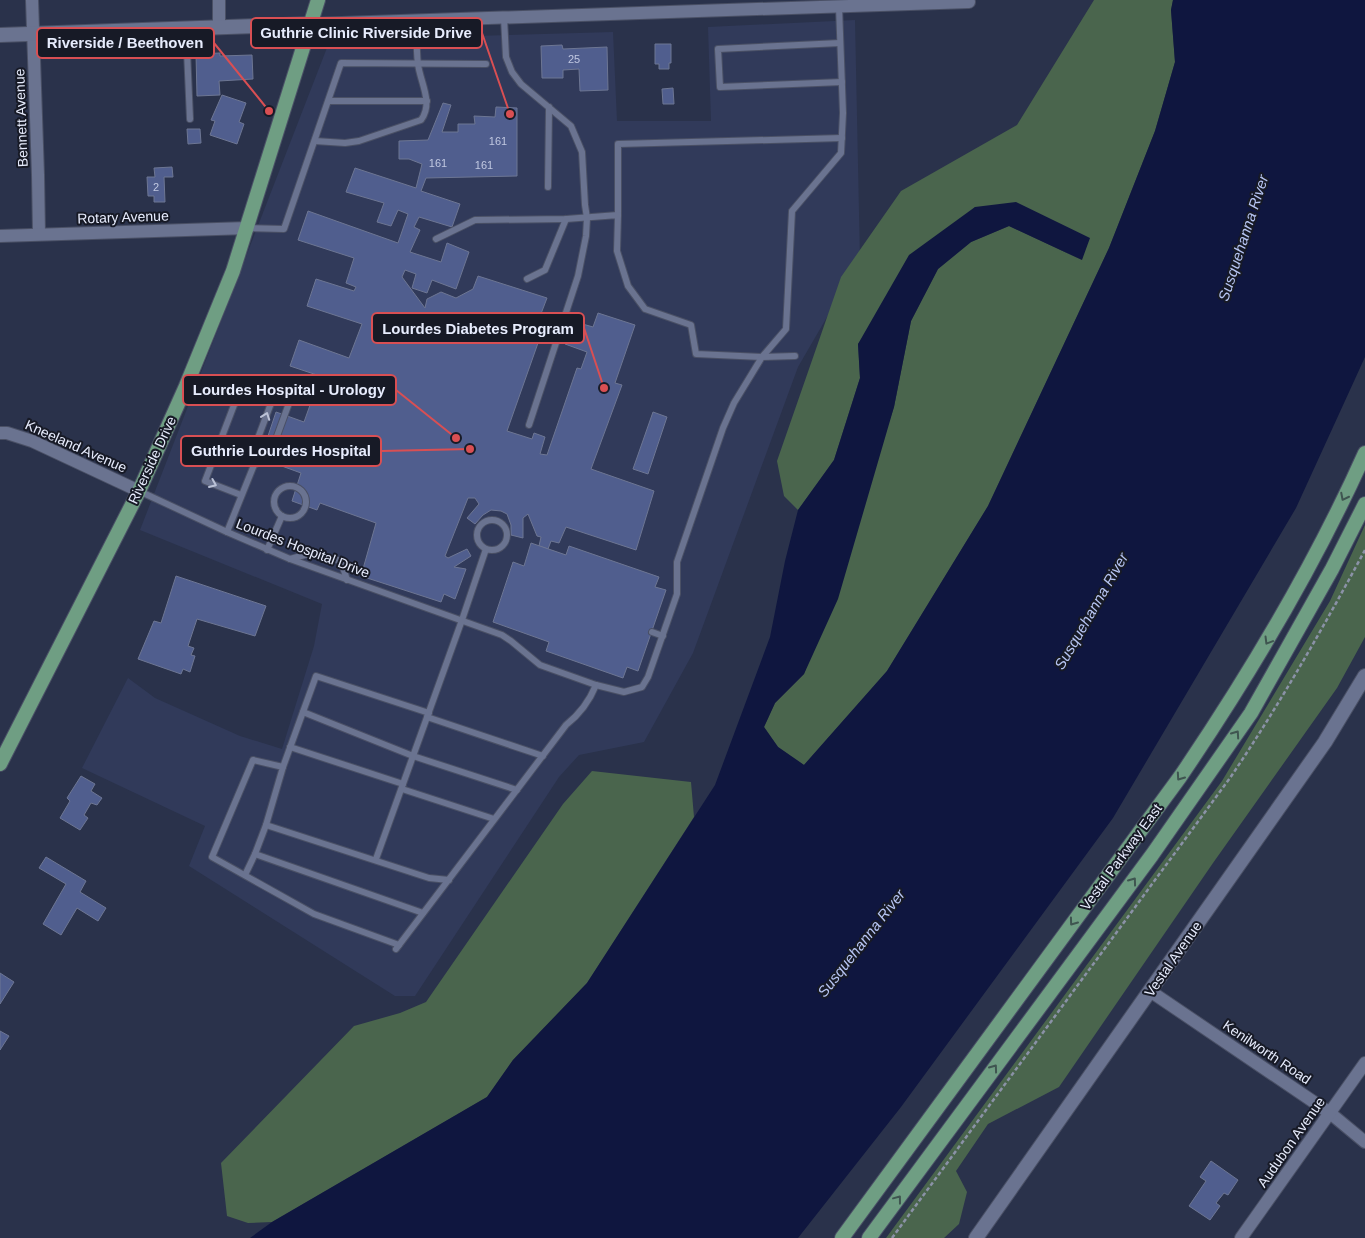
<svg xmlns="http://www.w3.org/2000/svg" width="1365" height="1238" font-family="Helvetica,sans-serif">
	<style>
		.built { fill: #313a5a }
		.green { fill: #4a654d }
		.water { fill: #0f163f }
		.building { fill: #505e8e; stroke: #6d7693 }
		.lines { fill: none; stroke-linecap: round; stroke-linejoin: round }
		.service-casing { stroke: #4a5065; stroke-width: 8 }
		.minor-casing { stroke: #4a5065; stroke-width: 14 }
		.tertiary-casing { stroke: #4a5065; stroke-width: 16 }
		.primary-casing { stroke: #4a5065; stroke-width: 16 }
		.path { stroke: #8b92a7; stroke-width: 2.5; stroke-dasharray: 4 2.5; stroke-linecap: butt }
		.service { stroke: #6a7390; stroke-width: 6 }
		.minor { stroke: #6a7390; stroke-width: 12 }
		.tertiary { stroke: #6a7390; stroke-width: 14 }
		.primary { stroke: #6f9e83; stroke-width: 14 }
		.oneway { stroke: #bbc2d7 }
		.oneway2 { stroke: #3f5550 }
		.labels { text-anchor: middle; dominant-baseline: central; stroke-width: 4; stroke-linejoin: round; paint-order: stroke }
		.number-label { font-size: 11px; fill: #c1c8e1 }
		.street-label { font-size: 14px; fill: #e7ecfd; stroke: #171a26 }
		.water-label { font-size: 15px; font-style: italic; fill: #b7c5f3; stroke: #171a26 }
		.leader { fill: none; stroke: #d94f53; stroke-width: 2 }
		.callout-dot { fill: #d94f53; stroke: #171a26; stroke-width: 2 }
		.callout { fill: #171a26; stroke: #d94f53; stroke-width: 2 }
		.callout-label { font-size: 15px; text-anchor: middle; font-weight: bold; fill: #e7ecfd }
	</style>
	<rect width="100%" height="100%" fill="#2a324b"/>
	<path class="built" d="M855,20l5,240 -62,107 -105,286 -49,89 -65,13 -20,22 -144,219h-20l-206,-130 16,-40 -123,-58 46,-90 27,20 85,38 42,13 32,-103 8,-42 -182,-74 190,-490 283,-8 4,89h94l-3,-94z"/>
	<g class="green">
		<path d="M1094,0h79l-2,10 4,52 -20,69 -46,117 -121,258 -101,165 -83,94 -26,-18 -14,-20 11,-24 29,-29 90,-267 17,-86 27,-52 33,-27 38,-16 73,34 -107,-53 -117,137 2,34 -26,82 -36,50 -14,-14 -7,-35 64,-184 60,-86 116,-66z"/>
		<path d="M1365,525v112l-28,51 -124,175 -154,224 -71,37 -32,47 11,21 -8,32 -15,14h-58l336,-457 108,-180z"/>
		<path d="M592,771l99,11 3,35 -107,166 -74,77 -26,37 -215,125 -24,1 -21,-7 -6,-53 133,-137 46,-13 26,-11 137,-198z"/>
	</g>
	<path class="water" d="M1173,0h192v357l-10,22 -59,129 -183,310 -212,289 -103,131h-548l22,-16 215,-125 26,-37 74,-77 128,-198 55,-148 15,-76 13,-51 36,-50 26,-82 -2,-34 51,-89 66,-48 41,-5 74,36 -8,22 -73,-34 -38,16 -33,27 -27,52 -17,86 -56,192 -34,75 -29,29 -11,24 14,20 26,18 83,-94 101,-165 121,-258 46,-117 20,-69 -4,-52z"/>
	<g class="building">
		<path d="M655,44h16v19h-2v6h-10v-5h-4z"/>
		<path d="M562,45l1,4 44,-2 1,43 -28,1 -1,-22 -16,1v8h-21l-1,-32z"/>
		<path d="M220,53v3l32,-1 1,24 -34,2 1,14 -23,1 -1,-42z"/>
		<path d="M673,88l1,16h-11l-1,-15z"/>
		<path d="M222,95l24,8 -7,19 5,2 -7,20 -27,-9 5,-14 -4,-1z"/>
		<path d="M443,103l8,2 -9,27h16v-8h17l-1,-8 21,1 1,-10 21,1v68l-91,2 -5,13 39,13 -8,23 -33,-10 -5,10 6,3 -10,22 31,10 6,-19 22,9 -13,37 -24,-9 -5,13 -15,-5 4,-14 -11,-4 -3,7 23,31 2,-9 14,-7 15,6 17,-9 5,-13 69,22 -13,34 -11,-4 -2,9 17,6 -31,88 25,8 2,-6 11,4 -5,17 7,1 30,-87 4,1 6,-17 -22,-8 7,-23 21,6 5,-14 37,12 -20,58 7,2 -31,84 63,22 -18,59 -70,-23 -7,16 -8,-2 -3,8 -9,-3 2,-9 -4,-1 -9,-22 -5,4v20l-12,-3v-10l-4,-11 -6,-3 -10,-1 -8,5 -8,9 -8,-6 12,-14 -4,-6h-7l-23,58 3,2 19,-9 4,7 -17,11 12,2 -11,30 -11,-5 -3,8 -80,-26 15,-53 -56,-20 -3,7 -25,-9 9,-28 -22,-8 7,-23 -18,-6 8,-24 28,10 15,-42 23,8 2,-4 -54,-18 9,-26 50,18 13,-34 -55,-18 9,-27 38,12 2,-4 -10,-4 8,-25 -56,-18 10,-29 90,32 10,-29 -10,-4 -7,16 -14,-4 7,-19 -38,-11 9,-24 61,20 6,-24 -13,-5h-10v-18l29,-1z"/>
		<path d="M187,129h13l1,14 -13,1z"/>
		<path d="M172,167l1,10h-9l1,25h-11v-6h-6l-1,-19h8l-1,-9z"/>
		<path d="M653,412l14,5 -19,57 -15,-5z"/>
		<path d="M531,543l35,12 3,-9 90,31 -4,10 11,3 -28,81 -11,-4 -4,11 -77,-27 3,-9 -56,-20 20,-60 11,4z"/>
		<path d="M176,576l90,30 -11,30 -58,-17 -9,27 6,2 -3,7 4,1 -5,16 -7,-3 -2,5 -43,-15 16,-38 7,2z"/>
		<path d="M81,776l14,8 -4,7 11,7 -5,7 -6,-2 -7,12 4,3 -8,12 -20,-12 10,-17 -3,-3z"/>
		<path d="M46,857l40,24 -6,11 26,16 -8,13 -21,-13 -16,27 -18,-11 23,-40 -27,-16z"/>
		<path d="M0,973l14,9 -14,22z"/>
		<path d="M0,1031l9,5 -9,14z"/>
		<path d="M1211,1161l27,19 -10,15 -4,-2 -8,10 4,3 -10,14 -21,-14 17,-25 -6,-4z"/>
	</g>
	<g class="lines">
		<defs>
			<g id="service">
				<path d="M504,18l2,39 6,15 9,12 50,42 11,26 3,53 2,13 -1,18 -8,40 -49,149"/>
				<path d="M186,28l4,91"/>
				<path d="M840,43l-122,6 2,38 122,-5"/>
				<path d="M329,101h98"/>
				<path d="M315,141l30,2 14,-2 62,-21c13,-17 -1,-38 -3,-56 -2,-14 -1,-29 -1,-43"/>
				<path d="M548,187l1,-80"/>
				<path d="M618,215v-71l224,-6"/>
				<path d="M248,228l36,1 57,-166 145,1"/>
				<path d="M436,239l39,-19 91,-1 52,-4 -1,36 11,35 17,23 46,16 5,29 66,3 24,-28 6,-118 49,-58 2,-40 -4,-106"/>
				<path d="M527,279l18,-9 21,-51"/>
				<path d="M254,465l15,-7 23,-63 -16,-5"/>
				<circle cx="290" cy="502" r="16"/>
				<path d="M139,491l88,41 63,27 212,76 9,6 29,24 56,20 28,7 18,-5 6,-10 29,-83v-32l46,-134 11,-25 28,-46 33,-1"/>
				<circle cx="492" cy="535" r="15"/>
				<path d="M227,532l27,-67 -2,-11 24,-64 -32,-11 -39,102 36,14"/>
				<path d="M267,550l15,-34"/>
				<path d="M290,559l22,-6 29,8 6,19"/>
				<path d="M652,632l11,4"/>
				<path d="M303,712l110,44 104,34"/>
				<path d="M427,717l116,39"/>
				<path d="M290,747l113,37"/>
				<path d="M283,767l33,-91 113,37"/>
				<path d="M402,789l92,30"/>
				<path d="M266,825l163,53 20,2"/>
				<path d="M376,859l86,-239 24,-71"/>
				<path d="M245,875l10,-21"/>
				<path d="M399,945l-85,-31 -102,-57 41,-97 30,7 -17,58 -11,29 168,59"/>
				<path d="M396,949l170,-224c14,-11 23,-23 30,-40"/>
			</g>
			<g id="minor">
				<path d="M32,0l6,175 1,59"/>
				<path d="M219,0v27"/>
				<path d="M312,24l657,-22"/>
				<path d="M0,236l248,-8"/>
				<path d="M0,433h7l25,8 107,50"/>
				<path d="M1150,991l180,122 35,29"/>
				<path d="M1241,1238l124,-175"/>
			</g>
			<g id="tertiary">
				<path d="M0,35l312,-11"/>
				<path d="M976,1238l349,-496 40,-66"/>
			</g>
			<g id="primary">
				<path d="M0,764l139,-273 47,-105 47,-115 85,-271"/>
				<path d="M842,1238l338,-461c70,-103 134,-210 185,-324"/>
				<path d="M869,1238l283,-383 99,-142 81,-144 33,-65"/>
			</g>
		</defs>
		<use href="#service" class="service-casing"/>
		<use href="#minor" class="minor-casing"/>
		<use href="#tertiary" class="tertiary-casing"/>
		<use href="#primary" class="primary-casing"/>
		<path class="path" d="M892,1238l338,-460c50,-74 93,-150 135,-228"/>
		<use href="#service" class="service"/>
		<use href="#minor" class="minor"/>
		<use href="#tertiary" class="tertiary"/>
		<use href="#primary" class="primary"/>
	</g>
	<defs><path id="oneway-chevron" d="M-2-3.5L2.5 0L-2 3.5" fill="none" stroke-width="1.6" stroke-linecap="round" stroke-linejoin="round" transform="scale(1.25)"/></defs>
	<g class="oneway">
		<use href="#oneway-chevron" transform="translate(266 416) rotate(-70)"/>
		<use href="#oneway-chevron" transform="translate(213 484) rotate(23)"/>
	</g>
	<g class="oneway2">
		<use href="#oneway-chevron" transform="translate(1344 497) rotate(117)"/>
		<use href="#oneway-chevron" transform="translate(1268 641) rotate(121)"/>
		<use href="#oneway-chevron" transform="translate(1236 734) rotate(-55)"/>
		<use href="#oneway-chevron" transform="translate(1180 777) rotate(125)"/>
		<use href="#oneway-chevron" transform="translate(1133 881) rotate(-54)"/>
		<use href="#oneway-chevron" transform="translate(1073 922) rotate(126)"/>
		<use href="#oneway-chevron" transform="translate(994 1068) rotate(-54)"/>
		<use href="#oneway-chevron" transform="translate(898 1199) rotate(-53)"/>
	</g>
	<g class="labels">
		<g class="number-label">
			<text x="574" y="59">25</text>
			<text x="498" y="141">161</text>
			<text x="438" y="163">161</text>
			<text x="484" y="165">161</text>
			<text x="156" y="187">2</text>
		</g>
		<g class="street-label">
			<text transform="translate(21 118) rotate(-92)">Bennett Avenue</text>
			<text transform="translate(123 217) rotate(-2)">Rotary Avenue</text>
			<text transform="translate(76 446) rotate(24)">Kneeland Avenue</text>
			<text transform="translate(152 460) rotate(-65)">Riverside Drive</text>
			<text transform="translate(303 548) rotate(21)">Lourdes Hospital Drive</text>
			<text transform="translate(1121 857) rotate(-54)">Vestal Parkway East</text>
			<text transform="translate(1173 959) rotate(-55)">Vestal Avenue</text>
			<text transform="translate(1267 1052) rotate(34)">Kenilworth Road</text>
			<text transform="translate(1291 1142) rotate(-55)">Audubon Avenue</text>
		</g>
		<g class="water-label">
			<text transform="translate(1243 238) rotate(-72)">Susquehanna River</text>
			<text transform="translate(1091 611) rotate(-60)">Susquehanna River</text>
			<text transform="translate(861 943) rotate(-52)">Susquehanna River</text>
		</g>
	</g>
	<path class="leader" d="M510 114L482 33M269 111L214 43M604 388L584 328M456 438L396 390M470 449L381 451"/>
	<g class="callout-dot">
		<circle cx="510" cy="114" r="5"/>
		<circle cx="269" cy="111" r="5"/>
		<circle cx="604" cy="388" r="5"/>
		<circle cx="456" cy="438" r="5"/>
		<circle cx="470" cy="449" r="5"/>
	</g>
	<g class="callout">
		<rect x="251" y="18" width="231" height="30" rx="5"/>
		<rect x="37" y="28" width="177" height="30" rx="5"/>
		<rect x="372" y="313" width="212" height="30" rx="5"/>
		<rect x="183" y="375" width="213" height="30" rx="5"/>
		<rect x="181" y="436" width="200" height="30" rx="5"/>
	</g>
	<g class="callout-label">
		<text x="366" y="38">Guthrie Clinic Riverside Drive</text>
		<text x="125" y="48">Riverside / Beethoven</text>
		<text x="478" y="334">Lourdes Diabetes Program</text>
		<text x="289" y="395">Lourdes Hospital - Urology</text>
		<text x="281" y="456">Guthrie Lourdes Hospital</text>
	</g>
</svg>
